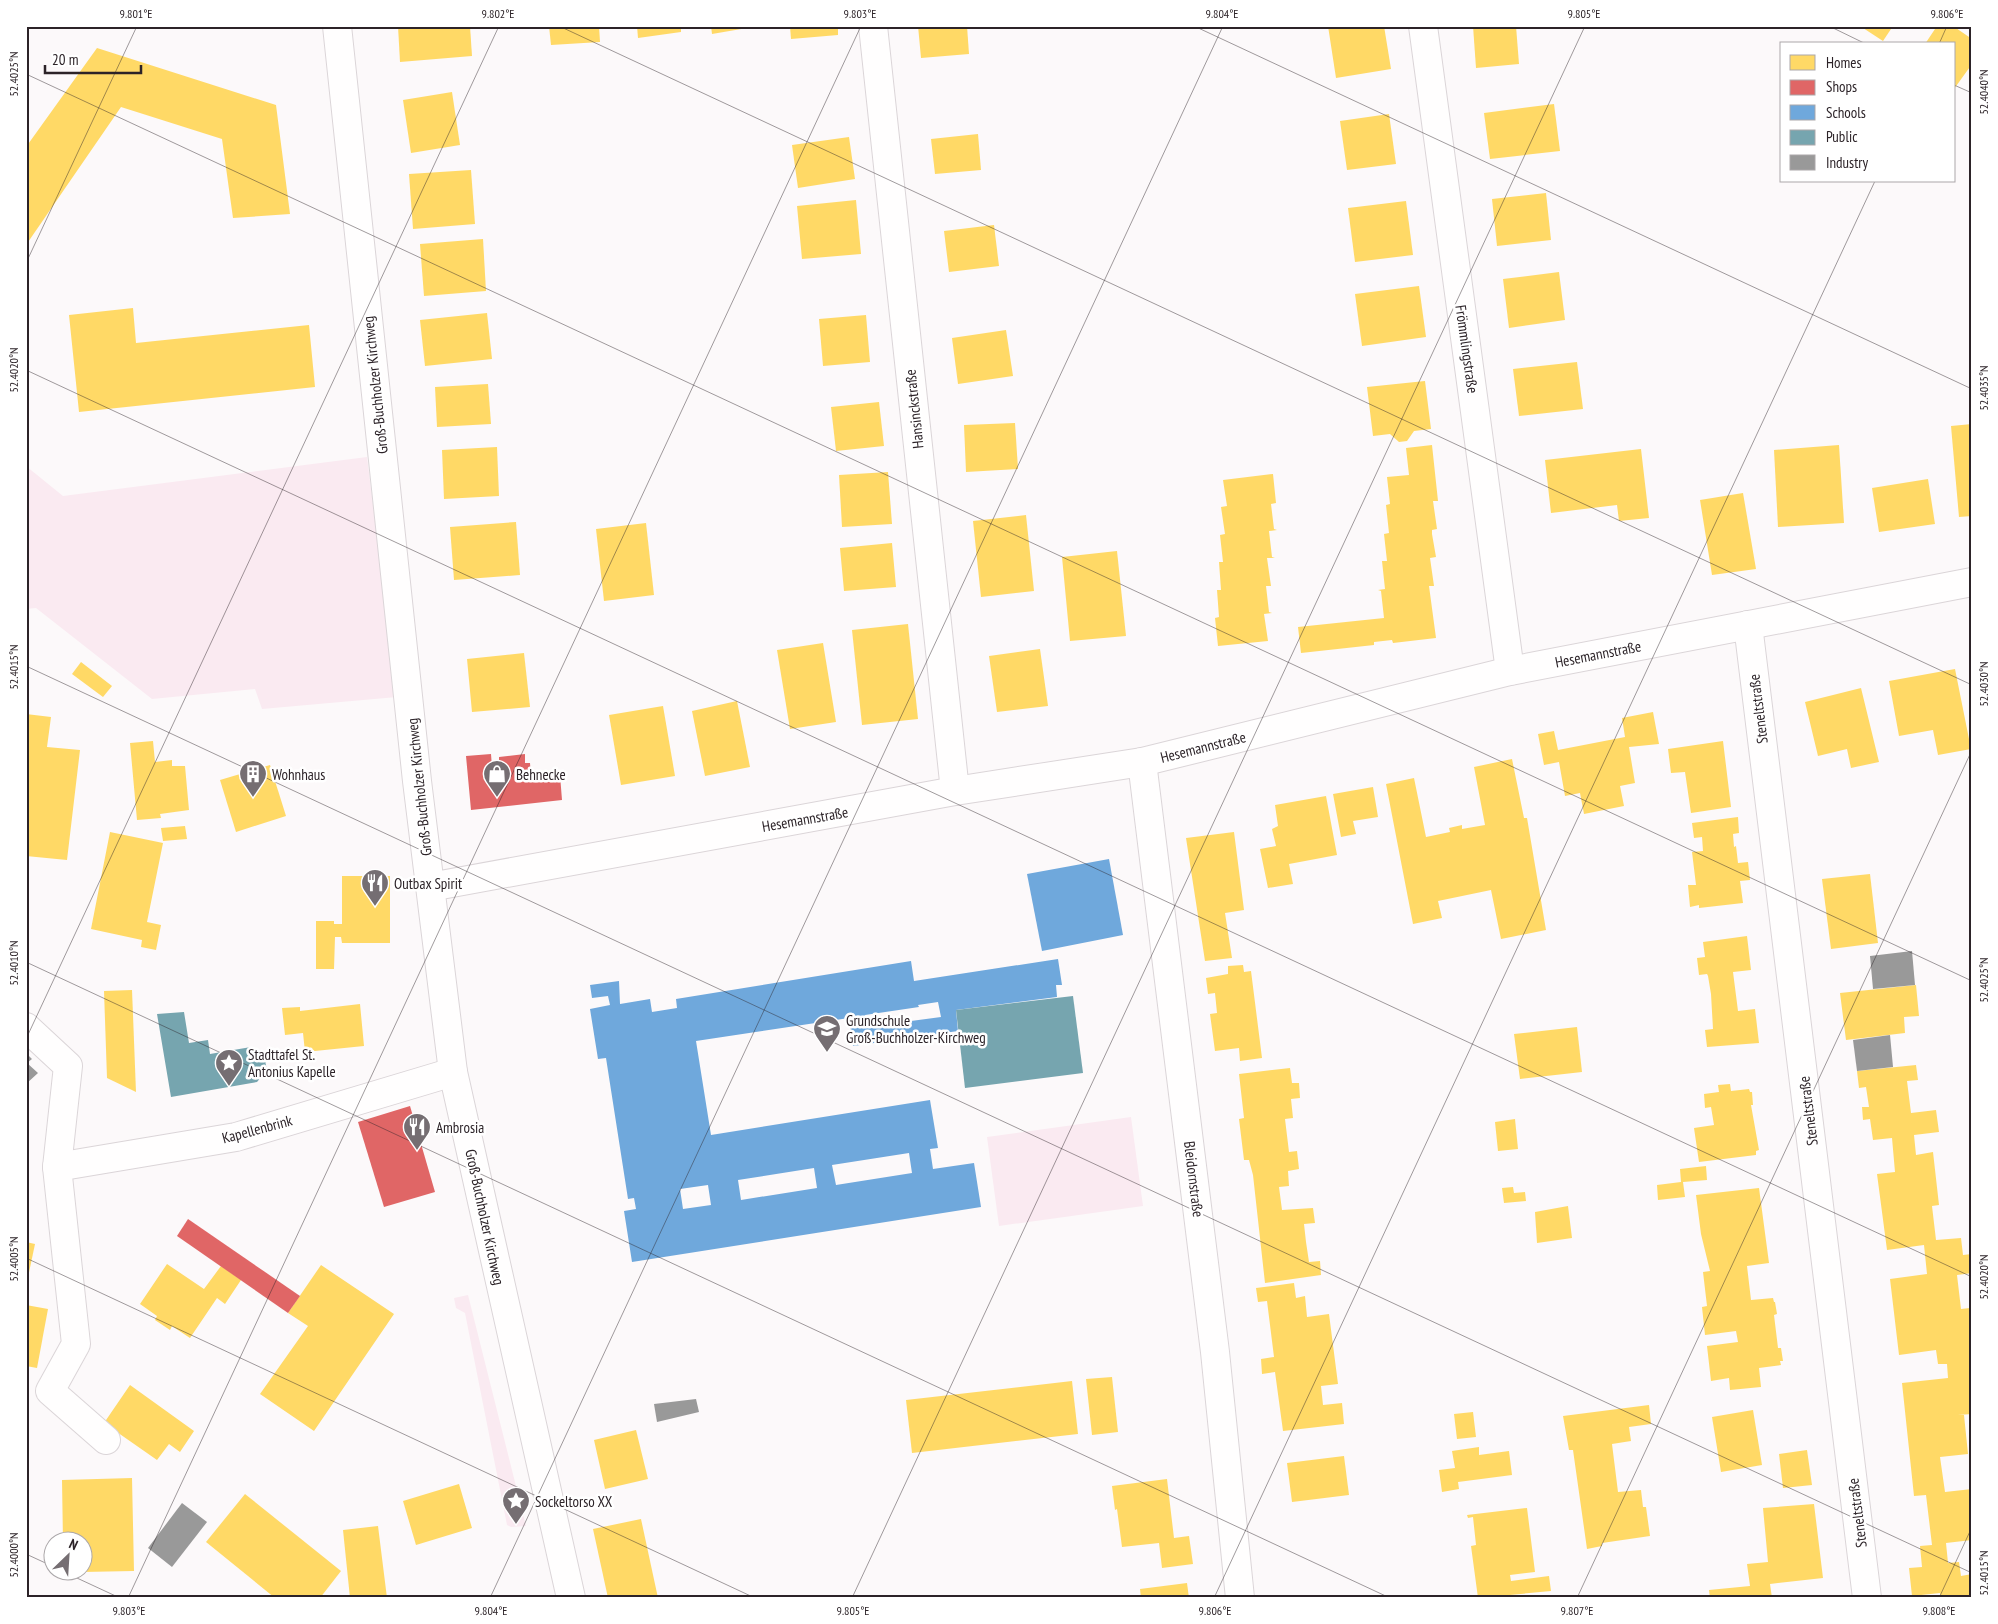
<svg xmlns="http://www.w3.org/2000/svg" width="1998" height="1624" font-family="'PT Sans Narrow',sans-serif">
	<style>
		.green { fill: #faeaf1 }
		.homes { fill: #ffd966 }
		.shops { fill: #e06666 }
		.schools { fill: #6fa8dc; fill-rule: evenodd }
		.public { fill: #76a5af }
		.industry { fill: #999 }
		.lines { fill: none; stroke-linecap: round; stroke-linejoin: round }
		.minor-casing { stroke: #dbd5d8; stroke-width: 30 }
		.minor { stroke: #fffefe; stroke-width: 28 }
		.ticks { fill: none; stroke: #2c2328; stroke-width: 1; stroke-opacity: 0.45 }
		.labels { text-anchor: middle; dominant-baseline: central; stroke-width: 5; stroke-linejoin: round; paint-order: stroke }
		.street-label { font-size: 15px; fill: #2c2328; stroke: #fff }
		.poi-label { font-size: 15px; fill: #2c2328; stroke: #fff; text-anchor: start }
		.neatline { fill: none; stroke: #2c2328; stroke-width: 2 }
		.ticks-label { font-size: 12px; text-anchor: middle; fill: #2c2328 }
	</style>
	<rect width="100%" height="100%" fill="#fcf9fa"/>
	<g class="green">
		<path d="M367,457l30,240 -135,12 -7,-20 -103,10 -116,-91 -10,1v-143l37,30z"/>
		<path d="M1131,1117l12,89 -144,20 -12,-89z"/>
		<path d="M468,1295l58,231 -15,1 -4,-2 -42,-212 -9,-5 -2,-10z"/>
	</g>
	<g class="homes">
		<path d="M398,26h72l2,30 -72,6z"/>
		<path d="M549,26h50l1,16 -49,3z"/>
		<path d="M637,26h44v6l-43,6z"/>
		<path d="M711,26h42v1l-41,7z"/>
		<path d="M790,26h48v9l-47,4z"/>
		<path d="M918,26h49l2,28 -48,4z"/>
		<path d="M1328,26h56l7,43 -55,9z"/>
		<path d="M1473,26h43l3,38 -43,4z"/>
		<path d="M1860,26h33l-10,15z"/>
		<path d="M1937,26h16l19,13v25l-18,25v-45h-29z"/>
		<path d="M97,48l179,57 14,109 -57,4 -11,-79 -101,-32 -95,138v-98z"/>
		<path d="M452,92l8,53 -49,8 -8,-53z"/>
		<path d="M1554,104l6,47 -70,8 -6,-46z"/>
		<path d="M1389,114l7,50 -49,6 -7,-49z"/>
		<path d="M978,134l3,36 -46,4 -4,-35z"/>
		<path d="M849,137l6,42 -57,9 -6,-43z"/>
		<path d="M471,170l4,54 -62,5 -4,-55z"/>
		<path d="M1546,193l5,47 -54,6 -5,-47z"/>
		<path d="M856,200l5,54 -59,5 -5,-53z"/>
		<path d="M1406,201l7,54 -58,7 -7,-54z"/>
		<path d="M994,225l5,41 -50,6 -5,-41z"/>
		<path d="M483,239l3,52 -62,5 -4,-52z"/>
		<path d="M1559,272l6,48 -56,8 -6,-49z"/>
		<path d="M1419,286l7,51 -64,9 -7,-52z"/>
		<path d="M133,308l3,35 173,-18 6,62 -236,25 -10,-97z"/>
		<path d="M487,313l5,46 -67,7 -5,-46z"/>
		<path d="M866,315l4,47 -47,4 -4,-47z"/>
		<path d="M1006,330l7,46 -55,8 -6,-46z"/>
		<path d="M1577,362l6,47 -64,7 -6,-47z"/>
		<path d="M1425,381l6,48 -17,2 -7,10 -8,1 -9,-8 -17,2 -6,-49z"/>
		<path d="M488,384l3,40 -54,3 -2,-40z"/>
		<path d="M879,402l5,44 -48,5 -5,-44z"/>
		<path d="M1015,423l3,46 -52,3 -2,-47z"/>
		<path d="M1972,424v92l-13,1 -8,-91z"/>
		<path d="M1432,445l6,56h-5l4,28 -5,1v4l4,23 -6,1 4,28h-5l7,52 -43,5 -1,-3 -18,2v3l-73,8 -3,-26 86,-9 -3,-27 -3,-1 7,-1 -3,-28h5l-3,-27 5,-1 -3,-28 4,-1 -3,-27 22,-2 -3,-27z"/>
		<path d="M1839,445l5,78 -66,4 -4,-77z"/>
		<path d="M497,447l2,49 -55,3 -2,-49z"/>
		<path d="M1641,449l8,69 -30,3 -2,-16 -66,8 -6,-53z"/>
		<path d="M888,472l4,52 -50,3 -3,-52z"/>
		<path d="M1273,474l3,29 -5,1 3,25 3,1 -8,1 3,26 3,1h-8l4,28h-5l3,26 3,1 -8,1 4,27 -50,5 -3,-28 4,-1 -2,-27h4l-2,-28h4l-3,-27 5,-1 -4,-27 6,-1 -4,-26z"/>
		<path d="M1928,479l7,45 -56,8 -7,-44z"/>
		<path d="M1743,493l13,76 -44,6 -12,-75z"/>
		<path d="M1026,515l8,76 -53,6 -8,-76z"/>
		<path d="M516,522l4,53 -66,5 -4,-53z"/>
		<path d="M646,523l8,72 -50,6 -8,-72z"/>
		<path d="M892,543l4,44 -52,4 -4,-43z"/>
		<path d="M1117,551l9,85 -56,5 -8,-84z"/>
		<path d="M908,624l10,95 -56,6 -10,-95z"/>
		<path d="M823,643l13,79 -46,7 -13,-79z"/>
		<path d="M1040,649l8,57 -51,6 -8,-56z"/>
		<path d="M524,653l6,54 -58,5 -5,-53z"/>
		<path d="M81,662l31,24 -9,11 -31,-23z"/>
		<path d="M1955,669l16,80 -33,6 -5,-25 -34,6 -10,-55z"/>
		<path d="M1861,688l18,74 -28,6 -4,-19 -29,7 -13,-54z"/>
		<path d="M737,701l13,66 -45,9 -13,-65z"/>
		<path d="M663,706l12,70 -54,9 -12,-70z"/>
		<path d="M1653,712l6,32 -30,3 6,36 -15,3 4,20 -40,8 -4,-21 -15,3 -6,-34 -15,3 -6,-31 16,-3 4,19 67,-13 -3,-19z"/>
		<path d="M26,714l25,3 -4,30 33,3 -13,110 -41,-4z"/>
		<path d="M153,741l2,21 17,-2v6h13l4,44 -29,4 1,4 -24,2 -7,-77z"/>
		<path d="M1723,741l8,66 -40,6 -6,-41 -14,1 -3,-24z"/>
		<path d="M1512,759l12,59h3l19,112 -45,9 -10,-49 -53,11 4,17 -29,6 -27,-140 28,-6 12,59 24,-5 -1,-4 13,-3v4l23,-4 -11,-58z"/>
		<path d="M270,765l16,51 -50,16 -16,-52z"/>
		<path d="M1373,787l5,30 -25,4 3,13 -15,3 -8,-43z"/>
		<path d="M1326,796l11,59 -48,9 4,20 -25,4 -8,-39 16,-3 -4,-17 6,-3 -3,-21z"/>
		<path d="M1738,817l1,16 -6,1 1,13 2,-1 2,17 10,-1 2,18 -10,1 3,22 -44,5v-3l-9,2 -2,-22h8l-4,-33 11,-1 -1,-14 -8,1 -2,-15z"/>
		<path d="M185,826l2,13 -24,2 -2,-13z"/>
		<path d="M110,832l53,11 -16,79 14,3 -5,25 -15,-3 1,-7 -51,-11z"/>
		<path d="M1234,832l10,78 -19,3 7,45 -27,3 -19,-123z"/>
		<path d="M1870,874l8,69 -47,6 -9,-70z"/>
		<path d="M342,876h48v67h-48l-1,-6h-6l-1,32h-18v-48h18v3h8z"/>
		<path d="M1747,936l4,34 -18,2 5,39 17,-2 4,34 -52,4 -2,-17 8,-1 -2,-35 -3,-18 -1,-2 -8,1 -2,-17 8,-1 -2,-15z"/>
		<path d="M1243,965l1,7 7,-1 11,87 -22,3 -1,-13 -24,3 -5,-37 7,-1 -2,-20 -7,1 -2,-16 22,-4v-8z"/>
		<path d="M1916,985l3,31 -15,1 1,16 -59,7 -6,-47z"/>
		<path d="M132,990l1,25 3,77 -29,-14 -3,-87z"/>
		<path d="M360,1004l4,42 -59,6 -2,-19 -18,2 -3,-27 18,-1v4z"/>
		<path d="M1577,1027l5,45 -62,7 -6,-45z"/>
		<path d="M1916,1065l2,15 -11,1 4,32 25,-3 3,22 -25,3 2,20 17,-3 6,53 -7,1 4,34 25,-2 2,17 9,-1v19l-15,2 4,34 9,-1 2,18v88l-14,1h6l4,39 -28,3 5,35 27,-3v51l-26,3 2,20 11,-1 2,14 11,-2v24h-31l-1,-5 -28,3 -3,-28 13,-1 -2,-21 12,-1 -6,-50 -12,1 -12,-113 46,-5 -1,-14h-9l-2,-14 -37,5 -9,-76 37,-5 -3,-29 -37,5 -10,-76 18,-2 -3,-34 -19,2 -3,-21 -7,1 -1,-13h7l-3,-20 -7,1 -2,-17z"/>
		<path d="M1290,1068l2,15h7l1,15 -9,1 2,19 -8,1 4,33 8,-1 2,18 -11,2 1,15 -10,1 3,23 31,-2 2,15 -11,1 2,18 3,20 11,-1 1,14 -56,8 -12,-108 -4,-15h-5l-5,-41 5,-1 -5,-44z"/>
		<path d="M1730,1084l1,7 18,-2 1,3h2l1,13h-2l8,45 -3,1v4l-57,7 -5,-34 20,-3 -3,-18 -6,1 -1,-14 15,-2 -1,-7z"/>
		<path d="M1515,1119l3,30 -20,2 -3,-29z"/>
		<path d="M1706,1166l1,14 -24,2 2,15 -27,3 -1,-15 24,-3 -1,-13z"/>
		<path d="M1513,1187l1,6 11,-1 1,9 -22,2 -2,-15z"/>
		<path d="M1759,1188l10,75 -22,3 4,34 22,-2 1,4h1l2,12 -3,1 4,33h3l2,13h-3l1,4 -22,3 2,19 -31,3 -1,-12 -18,3 -4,-35 31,-4 -2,-11 -31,4 -3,-28 5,-1 -4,-34 7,-1 -9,-37 -5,-39z"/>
		<path d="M1568,1206l4,32 -35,5 -2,-31z"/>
		<path d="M26,1242l9,2 -8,38h-1z"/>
		<path d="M167,1264l37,25 17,-23 20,14 -16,24 -8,-6 -27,40 -18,-12 -2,4 -15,-10 2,-4 -17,-12z"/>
		<path d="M321,1265l73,49 -80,117 -54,-37 48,-68 -20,-13z"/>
		<path d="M1294,1283l2,15 9,-2 2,21 22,-3 9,70 -17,2 2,19 19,-2 2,21 -61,7 -8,-59 -13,2 -1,-15 13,-2 -7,-56 -9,1 -2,-14z"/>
		<path d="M26,1305l22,4 -11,59 -11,-2z"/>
		<path d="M1112,1377l6,55 -26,3 -6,-56z"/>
		<path d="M1072,1381l6,53 -166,19 -6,-53z"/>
		<path d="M130,1385l64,46 -14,21 -11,-8 -12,16 -53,-37z"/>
		<path d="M1649,1405l2,19 -22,3 2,14 -19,3 6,48 23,-2 2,17h3l4,29 -48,7v3l-15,3 -14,-99h-4l-6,-34z"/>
		<path d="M1753,1410l9,55 -41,7 -9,-55z"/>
		<path d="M1473,1412l3,25 -19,2 -3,-25z"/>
		<path d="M636,1430l12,49 -43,10 -11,-49z"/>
		<path d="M1479,1447v8l30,-4 3,24 -54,7 1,7 -17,3 -3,-22 16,-2 -3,-17z"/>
		<path d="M1807,1450l5,35 -29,3 -4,-34z"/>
		<path d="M1344,1456l5,39 -57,7 -5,-39z"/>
		<path d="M132,1478l2,93 -52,1v-30h-19l-1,-62z"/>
		<path d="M1167,1479l7,59 15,-2 4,28 -31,4 -3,-25 -37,4 -5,-38 -2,1 -3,-24z"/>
		<path d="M459,1484l13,44 -56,17 -13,-44z"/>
		<path d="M245,1494l96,77 -21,27h-45l-69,-56z"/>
		<path d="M1814,1504l9,74 -53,6 2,14h-62l-1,-8 41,-4 -3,-22 21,-2 -5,-54z"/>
		<path d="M1527,1508l8,64 -25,3 1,6 38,-5 2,15 -73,7 -7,-52 5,-1 -3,-28 -5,1 -1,-3z"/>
		<path d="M641,1519l17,79h-50l-15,-69z"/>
		<path d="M378,1526l9,72h-37l-7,-68z"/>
		<path d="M1187,1583l2,15h-48l-1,-9z"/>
	</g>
	<g class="shops">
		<path d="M491,754l1,13 7,-1v-9l26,-3v9h5l1,14 29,-2 2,25 -91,10 -5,-54z"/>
		<path d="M410,1106l25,86 -51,15 -26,-85z"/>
		<path d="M188,1219l112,77 -12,17 -111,-77z"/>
	</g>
	<g class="schools">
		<path d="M1109,859l14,76 -81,16 -15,-77z"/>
		<path d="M1058,959l4,26h-6l1,12 -101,13 2,21 -105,15 -4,-28 -153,23 15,94 219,-35 8,48 -8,1 3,20 41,-6 7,44 -349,55 -8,-51 12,-2 -2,-11 -6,1 -22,-141 -8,1 -8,-50 20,-4 -2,-9 -16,2 -2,-13 29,-4 1,23 30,-5 2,13 25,-4 -1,-9 235,-38 3,20zM938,1002l3,15 -75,10 -1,-12 54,-8 -1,-2zM909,1153l3,20 -76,12 -4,-20zM814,1168l3,20 -76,12 -3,-20zM708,1185l3,20 -28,4 -3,-20z"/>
	</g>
	<g class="public">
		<path d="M1073,996l10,77 -118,15 -9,-78z"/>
		<path d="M184,1012l5,31 19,-3 2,14 41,-7 13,9 3,14 -10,12 -86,15 -14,-83z"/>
	</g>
	<g class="industry">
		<path d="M1912,951l3,34 -42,4 -3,-33z"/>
		<path d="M1890,1035l3,32 -36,4 -4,-31z"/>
		<path d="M26,1053l6,6 -5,4 11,10 -12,11z"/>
		<path d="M696,1399l3,13 -42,10 -3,-18z"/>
		<path d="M182,1503l25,19 -35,45 -24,-19z"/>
	</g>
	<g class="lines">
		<defs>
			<g id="minor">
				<path d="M337,26l80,755 36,291 118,526"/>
				<path d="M873,26l82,765"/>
				<path d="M1423,26l87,645"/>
				<path d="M1748,625l119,973"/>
				<path d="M1142,762l73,590 25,246"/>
				<path d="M430,887l525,-96 187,-29 368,-91 462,-89"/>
				<path d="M26,1027l42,39 -11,101 19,177 -26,47 56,49"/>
				<path d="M57,1167l179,-30 217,-65"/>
			</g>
		</defs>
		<use href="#minor" class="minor-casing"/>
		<use href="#minor" class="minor"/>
	</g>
	<path class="ticks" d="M559,26l1413,659M1194,26l778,363M1829,26l37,18M1939,44l8,-18M26,74l1946,907M1954,85l18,8M26,263l111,-237M26,370l1946,907M26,666l1946,907M26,962l1364,636M26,1039l473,-1013M26,1258l729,340M26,1554l26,12M64,1572l56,26M128,1598l733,-1572M490,1598l733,-1572M852,1598l733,-1572M1214,1598l661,-1417M1577,1598l395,-848M1939,1598l33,-71"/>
	<defs>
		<symbol id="building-pin" viewBox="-11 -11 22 30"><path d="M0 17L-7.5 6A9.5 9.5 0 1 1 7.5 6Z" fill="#756e72" stroke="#fff"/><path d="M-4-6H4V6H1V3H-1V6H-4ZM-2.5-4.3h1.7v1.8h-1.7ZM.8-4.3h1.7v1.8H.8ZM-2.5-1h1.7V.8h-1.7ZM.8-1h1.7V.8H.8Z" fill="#fff"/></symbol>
		<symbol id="shop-pin" viewBox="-11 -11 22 30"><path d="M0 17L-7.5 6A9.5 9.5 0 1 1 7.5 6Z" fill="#756e72" stroke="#fff"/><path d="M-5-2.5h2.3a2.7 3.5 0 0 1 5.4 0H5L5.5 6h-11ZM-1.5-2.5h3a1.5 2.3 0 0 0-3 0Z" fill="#fff"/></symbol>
		<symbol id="restaurant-pin" viewBox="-11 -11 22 30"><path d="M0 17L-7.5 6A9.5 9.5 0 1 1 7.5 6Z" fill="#756e72" stroke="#fff"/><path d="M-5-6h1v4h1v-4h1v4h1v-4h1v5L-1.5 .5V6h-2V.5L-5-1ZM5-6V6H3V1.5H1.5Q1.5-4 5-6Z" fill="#fff"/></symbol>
		<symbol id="school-pin" viewBox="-11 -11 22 30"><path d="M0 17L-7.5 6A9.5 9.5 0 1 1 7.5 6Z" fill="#756e72" stroke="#fff"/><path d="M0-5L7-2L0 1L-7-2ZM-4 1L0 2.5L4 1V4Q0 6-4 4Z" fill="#fff"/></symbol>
		<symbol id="sight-pin" viewBox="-11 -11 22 30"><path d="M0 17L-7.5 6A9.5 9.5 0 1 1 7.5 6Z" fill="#756e72" stroke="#fff"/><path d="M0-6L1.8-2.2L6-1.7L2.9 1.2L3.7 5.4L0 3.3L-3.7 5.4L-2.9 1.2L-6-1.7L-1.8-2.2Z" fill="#fff"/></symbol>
	</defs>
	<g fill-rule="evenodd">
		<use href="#building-pin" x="237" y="758" width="32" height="43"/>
		<use href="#shop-pin" x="481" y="758" width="32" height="43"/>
		<use href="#restaurant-pin" x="359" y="867" width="32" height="43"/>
		<use href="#school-pin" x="811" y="1013" width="32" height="43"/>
		<use href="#sight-pin" x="213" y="1047" width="32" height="43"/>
		<use href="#restaurant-pin" x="401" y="1111" width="32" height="43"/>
		<use href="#sight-pin" x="500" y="1485" width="32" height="43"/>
	</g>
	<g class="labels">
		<g class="street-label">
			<text transform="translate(1467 349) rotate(82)">Frömmlingstraße</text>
			<text transform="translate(375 385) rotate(-96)">Groß-Buchholzer Kirchweg</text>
			<text transform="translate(914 409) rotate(-96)">Hansinckstraße</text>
			<text transform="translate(1598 654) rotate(-11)">Hesemannstraße</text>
			<text transform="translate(1758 709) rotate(-97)">Steneltstraße</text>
			<text transform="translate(1203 747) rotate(-14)">Hesemannstraße</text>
			<text transform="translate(419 787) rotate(-96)">Groß-Buchholzer Kirchweg</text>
			<text transform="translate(805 819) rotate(-10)">Hesemannstraße</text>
			<text transform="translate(1808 1111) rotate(-97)">Steneltstraße</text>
			<text transform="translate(257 1129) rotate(-15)">Kapellenbrink</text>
			<text transform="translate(1194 1179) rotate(83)">Bleidornstraße</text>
			<text transform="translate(485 1217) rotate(78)">Groß-Buchholzer Kirchweg</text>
			<text transform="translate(1857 1513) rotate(-97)">Steneltstraße</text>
		</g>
		<g class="poi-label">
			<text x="272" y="774">Wohnhaus</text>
			<text x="516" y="774">Behnecke</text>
			<text x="394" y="883">Outbax Spirit</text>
			<text x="846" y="1020">Grundschule<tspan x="846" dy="17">Groß-Buchholzer-Kirchweg</tspan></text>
			<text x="248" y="1054">Stadttafel St.<tspan x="248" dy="17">Antonius Kapelle</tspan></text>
			<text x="436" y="1127">Ambrosia</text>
			<text x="535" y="1501">Sockeltorso XX</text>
		</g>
	</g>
	<rect width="1998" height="1624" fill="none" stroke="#ffffff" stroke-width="55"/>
	<rect x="1780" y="42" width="175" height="140" fill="#ffffff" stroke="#aba7a9"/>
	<rect x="1790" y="55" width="25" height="15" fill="#ffd966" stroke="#aba7a9"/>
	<text x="1826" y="68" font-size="15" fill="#2c2328">Homes</text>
	<rect x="1790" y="80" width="25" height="15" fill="#e06666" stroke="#aba7a9"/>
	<text x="1826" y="92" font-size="15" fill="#2c2328">Shops</text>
	<rect x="1790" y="105" width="25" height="15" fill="#6fa8dc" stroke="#aba7a9"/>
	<text x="1826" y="118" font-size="15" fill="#2c2328">Schools</text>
	<rect x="1790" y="130" width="25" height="15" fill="#76a5af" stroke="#aba7a9"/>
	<text x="1826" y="142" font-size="15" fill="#2c2328">Public</text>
	<rect x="1790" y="155" width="25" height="15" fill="#999999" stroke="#aba7a9"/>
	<text x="1826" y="168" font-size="15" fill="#2c2328">Industry</text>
	<g transform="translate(68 1556) rotate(25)"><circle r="24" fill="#ffffff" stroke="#aba7a9"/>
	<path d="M0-4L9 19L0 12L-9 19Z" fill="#756e72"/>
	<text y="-8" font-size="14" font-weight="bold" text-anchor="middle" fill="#2c2328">N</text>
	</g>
	<path d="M45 65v8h96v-8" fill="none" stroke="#2c2328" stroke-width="2.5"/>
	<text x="52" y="65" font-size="15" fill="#2c2328" stroke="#ffffff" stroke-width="4" paint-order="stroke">20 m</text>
	<rect x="28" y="28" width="1942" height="1568" class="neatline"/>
	<g class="ticks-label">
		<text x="136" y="18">9.801°E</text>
		<text x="498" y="18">9.802°E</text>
		<text x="860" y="18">9.803°E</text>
		<text x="1222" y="18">9.804°E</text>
		<text x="1584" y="18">9.805°E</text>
		<text x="1947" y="18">9.806°E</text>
		<text transform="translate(14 74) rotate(-90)" y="4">52.4025°N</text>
		<text transform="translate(1984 92) rotate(-90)" y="4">52.4040°N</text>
		<text transform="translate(14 370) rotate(-90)" y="4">52.4020°N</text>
		<text transform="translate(1984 388) rotate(-90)" y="4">52.4035°N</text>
		<text transform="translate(14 667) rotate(-90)" y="4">52.4015°N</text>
		<text transform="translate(1984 684) rotate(-90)" y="4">52.4030°N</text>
		<text transform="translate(14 963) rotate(-90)" y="4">52.4010°N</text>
		<text transform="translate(1984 980) rotate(-90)" y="4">52.4025°N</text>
		<text transform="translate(14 1259) rotate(-90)" y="4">52.4005°N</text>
		<text transform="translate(1984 1277) rotate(-90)" y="4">52.4020°N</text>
		<text transform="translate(14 1555) rotate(-90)" y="4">52.4000°N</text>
		<text transform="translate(1984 1573) rotate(-90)" y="4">52.4015°N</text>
		<text x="129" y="1615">9.803°E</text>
		<text x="491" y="1615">9.804°E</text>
		<text x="853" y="1615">9.805°E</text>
		<text x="1215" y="1615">9.806°E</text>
		<text x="1577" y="1615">9.807°E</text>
		<text x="1939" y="1615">9.808°E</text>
	</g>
</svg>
